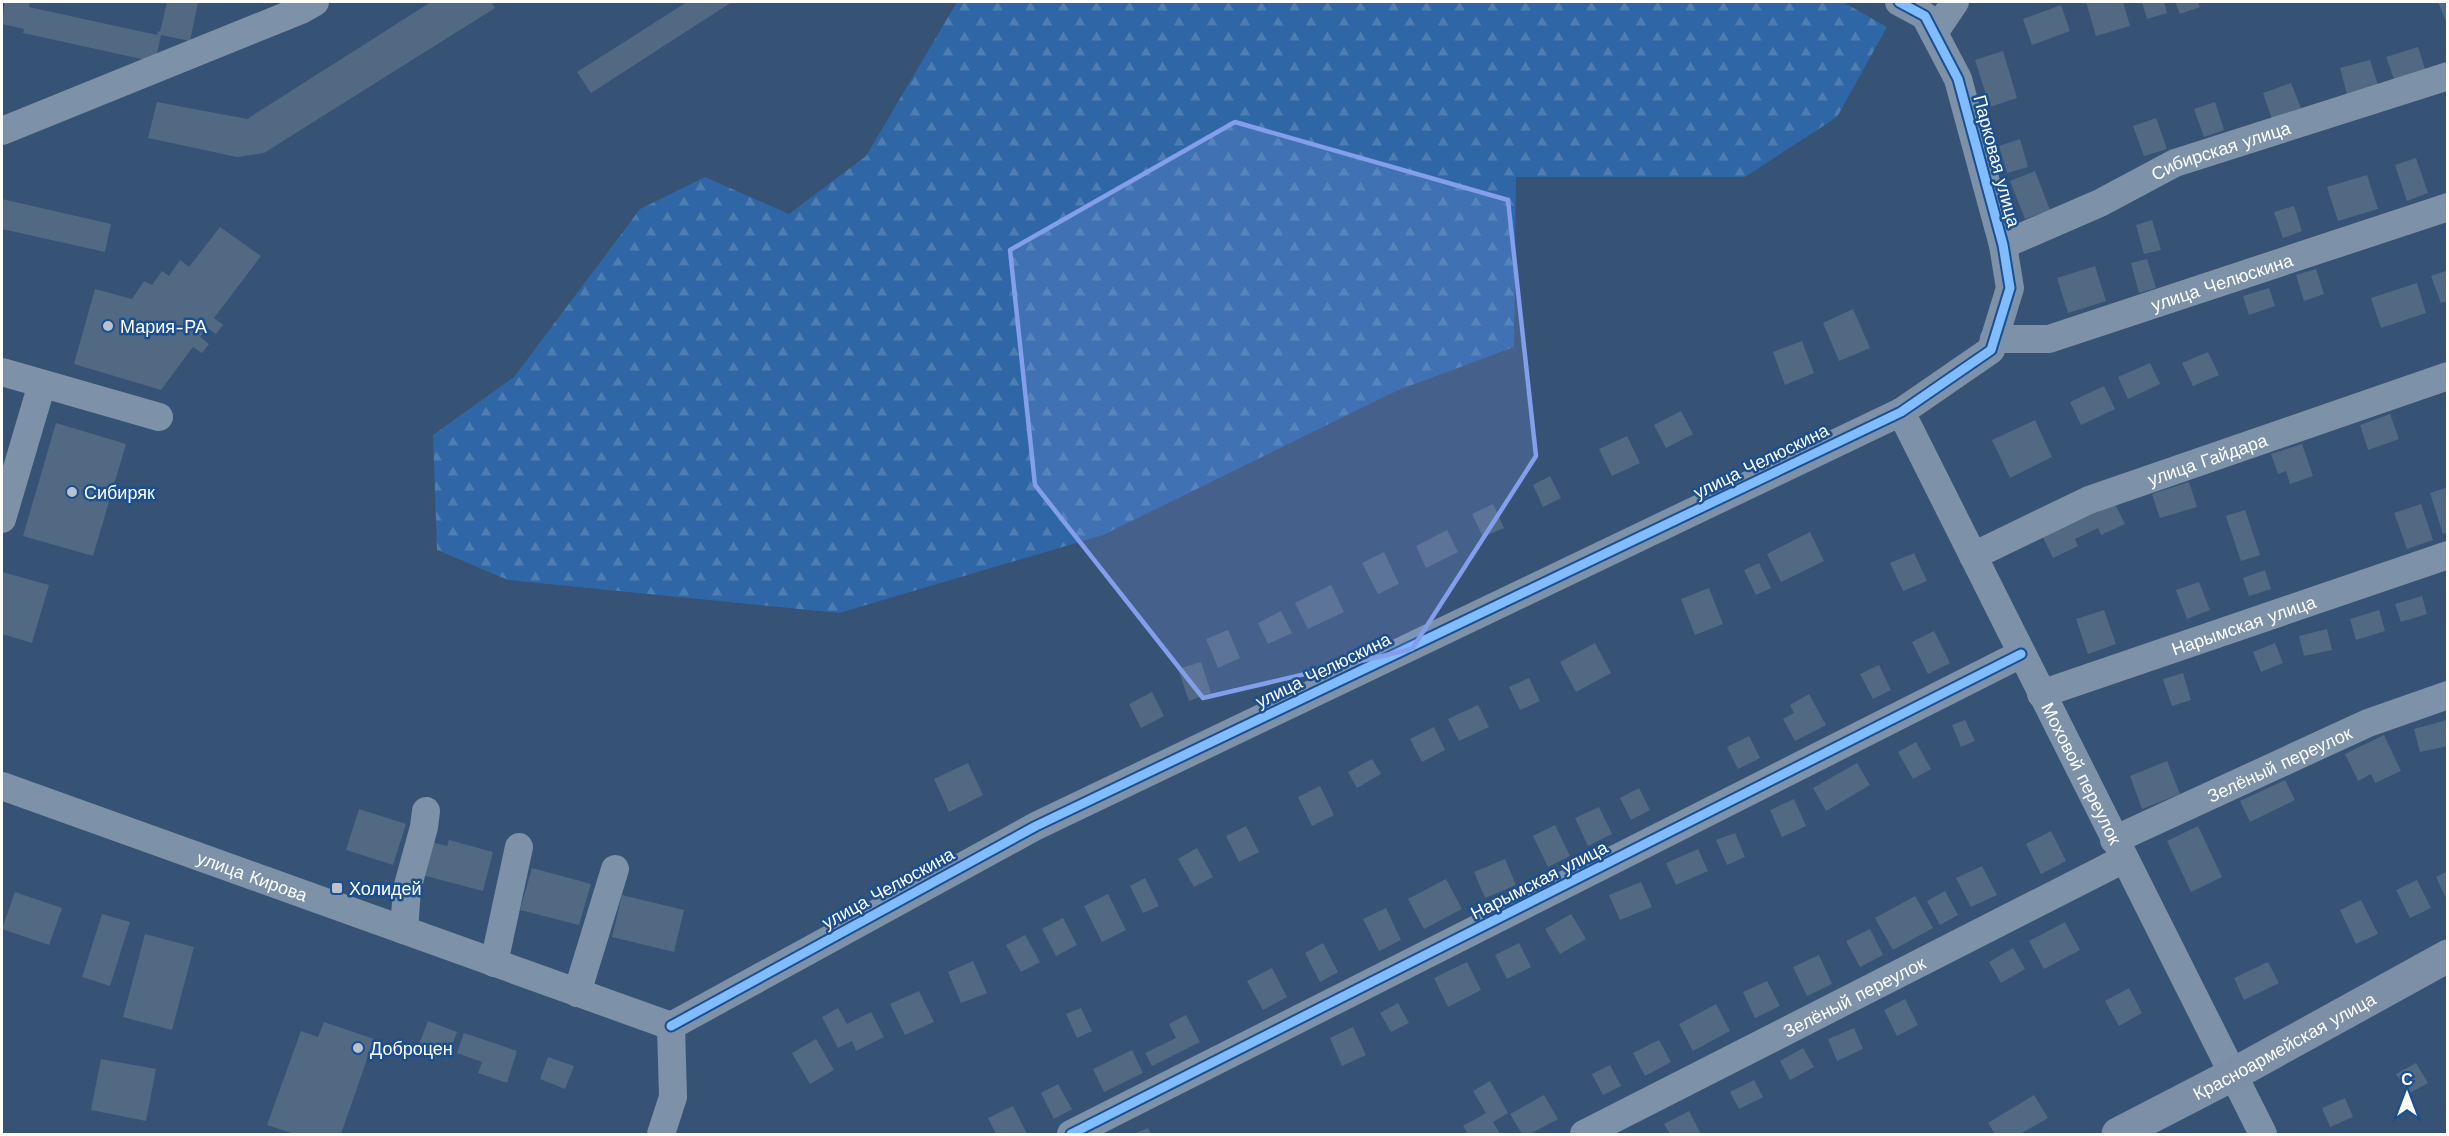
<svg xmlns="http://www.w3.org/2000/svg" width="2449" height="1136" font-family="'Work Sans',sans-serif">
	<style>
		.forest { fill: url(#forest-firs) }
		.building { fill: #526984 }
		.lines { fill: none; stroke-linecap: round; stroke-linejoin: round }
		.minor { stroke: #7d92a8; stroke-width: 28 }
		.major { stroke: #7d8ea7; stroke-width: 33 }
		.cycleway-casing { stroke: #1b4f8f; stroke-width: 13 }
		.cycleway { stroke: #80bcff; stroke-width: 9 }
		.marked { fill: #839eea; fill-opacity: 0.2; stroke: #839eea; stroke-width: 4.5; stroke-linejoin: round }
		.poi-dot { fill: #b9c2ce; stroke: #1b4f8f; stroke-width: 2 }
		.labels { text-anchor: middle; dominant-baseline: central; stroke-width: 5; stroke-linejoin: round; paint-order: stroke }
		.street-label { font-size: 18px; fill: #fff; stroke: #1b4f8f }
		.poi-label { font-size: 18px; fill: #fff; stroke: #1b4f8f; text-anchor: start }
	</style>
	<defs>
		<pattern id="forest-firs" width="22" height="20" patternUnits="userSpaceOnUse" patternTransform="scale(1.5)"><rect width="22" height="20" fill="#2f66a5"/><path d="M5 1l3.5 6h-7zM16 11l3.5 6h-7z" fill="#4e7db2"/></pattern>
	</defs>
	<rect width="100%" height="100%" fill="#365274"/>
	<path class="forest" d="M957,2h886l44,25 -50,90 -92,60h-229l-2,170 -118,44 -293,144 -264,78 -331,-33 -71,-30 -4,-115 81,-58 126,-168 65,-32 84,37 77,-58z"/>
	<g class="building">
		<path d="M5,2h25l-1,5 128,28 1,-4 2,1 7,-30h31l-8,39 -29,-6 -6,27 -132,-29 1,-4 -22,-5z"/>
		<path d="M431,2h60l4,6 -231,145 -27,4 -89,-19 9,-36 90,17z"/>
		<path d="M687,2h45l-141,91 -14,-21z"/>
		<path d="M2086,2h37l7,24 -34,10z"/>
		<path d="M2142,2h22l3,11 -20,6z"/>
		<path d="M2175,2h23l2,5 -20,7z"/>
		<path d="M2438,2h10v22h-1z"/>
		<path d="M2061,5l9,26 -38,14 -9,-26z"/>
		<path d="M2418,47l7,22 -31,10 -8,-22z"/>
		<path d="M2003,51l14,47 -27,9 -15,-47z"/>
		<path d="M2370,60l8,25 -31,9 -7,-26z"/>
		<path d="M2291,83l10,25 -29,11 -9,-26z"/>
		<path d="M2215,102l9,28 -20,7 -10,-28z"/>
		<path d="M2156,118l11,31 -23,7 -11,-30z"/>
		<path d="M2020,139l8,28 -21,6 -8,-27z"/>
		<path d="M2416,158l12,35 -21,8 -12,-36z"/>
		<path d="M2035,171l15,39 -25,9 -15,-38z"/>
		<path d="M2367,175l11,34 -40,12 -11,-34z"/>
		<path d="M2,199l109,25 -6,28 -103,-23z"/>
		<path d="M2294,206l8,25 -19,7 -9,-26z"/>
		<path d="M2152,220l9,30 -17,4 -8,-29z"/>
		<path d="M220,227l41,29 -47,62 9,7 -7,9 -9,-6 -7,9 9,7 -7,9 -9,-6 -32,43 -87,-26 21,-75 37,10 12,-18 8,4 10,-14 7,5 11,-16 9,7z"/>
		<path d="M2147,259l9,29 -17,5 -8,-30z"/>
		<path d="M2095,266l11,35 -38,12 -11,-35z"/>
		<path d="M2316,269l8,25 -20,7 -8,-26z"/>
		<path d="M2448,270v31l-7,2 -10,-27z"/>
		<path d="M2417,283l9,30 -45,15 -10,-30z"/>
		<path d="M2269,288l6,18 -26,9 -6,-19z"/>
		<path d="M1853,309l17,39 -31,13 -16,-38z"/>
		<path d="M1802,341l12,32 -29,12 -12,-33z"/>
		<path d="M2208,352l11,23 -26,11 -11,-23z"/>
		<path d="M2150,363l10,21 -32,15 -10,-22z"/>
		<path d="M2104,386l11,23 -34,16 -11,-23z"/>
		<path d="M1681,411l12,23 -27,14 -12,-23z"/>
		<path d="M2390,414l9,25 -31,11 -8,-25z"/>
		<path d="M2035,420l17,37 -42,21 -18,-38z"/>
		<path d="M56,423l70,21 -33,112 -70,-20z"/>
		<path d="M1627,436l13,27 -28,13 -13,-27z"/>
		<path d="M2302,444l11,32 -23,8 -4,-13 -8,3 -7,-20z"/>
		<path d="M1550,476l11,22 -18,9 -10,-22z"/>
		<path d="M2189,482l8,25 -37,11 -8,-24z"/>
		<path d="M2448,487v45l-5,2 -13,-41z"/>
		<path d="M2114,502l11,22 -24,11 -3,-7 -23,11 3,7 -25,12 -11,-23z"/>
		<path d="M1493,504l11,24 -21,9 -11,-23z"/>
		<path d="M2421,504l12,36 -26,9 -13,-36z"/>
		<path d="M2245,510l15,45 -19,6 -15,-45z"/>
		<path d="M1447,530l11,22 -32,16 -10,-22z"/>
		<path d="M1810,532l14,29 -43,21 -14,-28z"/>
		<path d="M1384,552l15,32 -21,10 -16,-31z"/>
		<path d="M1914,553l13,28 -24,10 -13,-28z"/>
		<path d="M1759,563l12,25 -15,7 -12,-25z"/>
		<path d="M2265,570l6,19 -22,7 -6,-18z"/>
		<path d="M2,572l47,13 -17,58 -30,-9z"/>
		<path d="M2199,582l11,28 -23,9 -11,-29z"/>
		<path d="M1331,585l13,27 -36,17 -13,-26z"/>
		<path d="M1709,588l14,36 -28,11 -14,-36z"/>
		<path d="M2422,596l5,18 -26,8 -6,-18z"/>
		<path d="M2104,610l12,34 -28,10 -12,-35z"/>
		<path d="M2379,610l6,21 -29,9 -6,-21z"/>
		<path d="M1281,611l11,22 -24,11 -10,-21z"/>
		<path d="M2327,629l5,21 -28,6 -5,-20z"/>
		<path d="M1228,630l12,28 -22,10 -12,-29z"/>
		<path d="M1934,631l16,32 -22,11 -16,-32z"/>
		<path d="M1595,643l16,30 -35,19 -16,-30z"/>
		<path d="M2275,643l8,20 -22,9 -8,-20z"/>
		<path d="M1201,662l10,31 -22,8 -11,-32z"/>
		<path d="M1879,665l12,25 -18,9 -13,-25z"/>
		<path d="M2183,673l8,27 -19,6 -9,-27z"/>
		<path d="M1529,678l11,23 -20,9 -11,-23z"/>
		<path d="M1152,692l12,24 -23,12 -12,-24z"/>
		<path d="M1809,694l17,31 -31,16 -12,-22 11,-6 -4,-8z"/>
		<path d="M1478,705l11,22 -30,14 -11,-22z"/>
		<path d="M1965,720l10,21 -14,6 -9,-22z"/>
		<path d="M2447,720l1,26 -28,6 -6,-23z"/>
		<path d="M1434,727l11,23 -23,12 -12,-23z"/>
		<path d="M2384,735l17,36 -26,12 -4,-9 -13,7 -13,-27z"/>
		<path d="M1749,736l11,22 -22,11 -11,-22z"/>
		<path d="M1916,742l15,27 -18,10 -15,-27z"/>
		<path d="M1372,759l9,15 -24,14 -9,-16z"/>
		<path d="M2167,761l13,33 -38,15 -12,-33z"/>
		<path d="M968,763l15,32 -34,17 -15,-33z"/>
		<path d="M1857,763l13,22 -44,26 -13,-23z"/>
		<path d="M2285,780l10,20 -45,22 -10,-21z"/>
		<path d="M1320,786l14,29 -22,11 -14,-29z"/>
		<path d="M1639,788l11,22 -19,10 -11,-22z"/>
		<path d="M1794,799l12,27 -24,11 -12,-27z"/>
		<path d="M1599,807l13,27 -24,12 -13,-28z"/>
		<path d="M359,809l47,15 -13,41 -47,-15z"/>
		<path d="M1555,825l15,31 -22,11 -15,-31z"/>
		<path d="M1246,826l13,26 -20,10 -13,-26z"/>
		<path d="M2198,826l24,51 -31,15 -24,-51z"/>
		<path d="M2051,831l15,30 -25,13 -15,-30z"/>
		<path d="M1735,833l10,24 -18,8 -11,-25z"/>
		<path d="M449,840l44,12 -10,39 -61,-16 9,-33 16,4z"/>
		<path d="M1197,848l16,29 -19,10 -16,-28z"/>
		<path d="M1698,849l10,22 -32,14 -10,-22z"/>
		<path d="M1505,859l11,26 -31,13 -11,-26z"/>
		<path d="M1982,866l15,29 -26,12 -15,-29z"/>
		<path d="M532,868l59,16 -12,41 -59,-15z"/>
		<path d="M2448,871v31l-12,-25z"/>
		<path d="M1145,878l14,28 -16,7 -13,-27z"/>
		<path d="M1446,879l16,30 -38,20 -16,-30z"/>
		<path d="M2417,880l14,28 -21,10 -14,-28z"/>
		<path d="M1641,882l11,25 -32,13 -11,-25z"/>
		<path d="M1945,891l13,24 -18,10 -13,-24z"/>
		<path d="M15,892l47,16 -13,37 -47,-16z"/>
		<path d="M1108,894l18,36 -24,12 -18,-36z"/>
		<path d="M622,895l62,15 -10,42 -62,-15z"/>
		<path d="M1915,896l18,32 -40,22 -18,-32z"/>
		<path d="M2361,900l17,34 -22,10 -16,-34z"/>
		<path d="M1386,908l15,32 -22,11 -16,-32z"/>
		<path d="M102,914l28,8 -20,64 -28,-9z"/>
		<path d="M1571,914l15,25 -26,15 -15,-25z"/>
		<path d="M1063,918l14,27 -21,11 -14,-27z"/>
		<path d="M2065,922l15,28 -36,19 -15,-28z"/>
		<path d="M1870,929l13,26 -23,12 -14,-26z"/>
		<path d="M145,934l49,13 -22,83 -49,-13z"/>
		<path d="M1025,935l15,27 -19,10 -15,-27z"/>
		<path d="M1323,943l15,29 -18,10 -15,-29z"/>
		<path d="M1519,943l12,24 -24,12 -12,-24z"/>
		<path d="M2013,948l12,21 -24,14 -12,-21z"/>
		<path d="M1819,955l13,29 -25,12 -14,-29z"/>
		<path d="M973,961l14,32 -26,10 -13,-31z"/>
		<path d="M1467,962l14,28 -33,17 -14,-29z"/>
		<path d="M2268,962l11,21 -35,17 -10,-22z"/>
		<path d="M1272,968l15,29 -24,13 -16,-29z"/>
		<path d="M1767,981l13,25 -25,12 -12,-26z"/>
		<path d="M2129,988l13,25 -23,13 -14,-25z"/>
		<path d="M919,991l15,31 -29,13 -15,-31z"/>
		<path d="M1905,999l13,26 -21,11 -13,-26z"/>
		<path d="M1398,1003l11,20 -18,9 -11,-19z"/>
		<path d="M1716,1004l14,27 -37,20 -14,-27z"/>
		<path d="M838,1008l9,16 24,-12 13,25 -28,14 -4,-10 -14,7 -16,-31z"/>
		<path d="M1081,1008l11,23 -15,7 -11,-24z"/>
		<path d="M1186,1015l14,27 -48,24 -7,-13 31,-15 -7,-14z"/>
		<path d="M428,1021l29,11 -10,26 -29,-11z"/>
		<path d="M324,1022l50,17 -33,95h-46l-28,-9 34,-94 17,6z"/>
		<path d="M1353,1027l13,28 -24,11 -12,-28z"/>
		<path d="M1854,1028l9,21 -26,12 -9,-22z"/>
		<path d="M464,1033l53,18 -10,32 -29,-10 4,-11 -25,-9z"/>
		<path d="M816,1039l18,31 -24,14 -18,-31z"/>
		<path d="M1659,1040l12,22 -26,14 -12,-23z"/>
		<path d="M1803,1048l11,19 -24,13 -10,-19z"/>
		<path d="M1132,1050l11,23 -39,19 -11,-23z"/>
		<path d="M548,1057l26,9 -9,23 -25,-10z"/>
		<path d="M101,1059l55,10 -10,52 -55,-11z"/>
		<path d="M2416,1063l12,20 -20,11 -12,-20z"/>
		<path d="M1610,1065l11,21 -18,9 -11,-21z"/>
		<path d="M1754,1080l9,17 -24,12 -9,-17z"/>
		<path d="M1490,1081l18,32 -15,9 7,12h-32l-5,-8 23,-13 -13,-22z"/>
		<path d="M1058,1084l14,25 -18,10 -13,-26z"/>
		<path d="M1544,1095l14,24 -28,15h-8l-12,-20z"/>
		<path d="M2034,1095l14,23 -28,16h-25l-7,-11z"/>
		<path d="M2345,1098l8,19 -23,10 -8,-19z"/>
		<path d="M1013,1106l14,28h-31l-8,-16z"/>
		<path d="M1689,1111l12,23h-31l-6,-10z"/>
		<path d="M1148,1128l3,6h-18z"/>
	</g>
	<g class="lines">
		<g class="minor">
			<path d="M1934,33l21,-31"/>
			<path d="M2,131l299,-121 14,-8"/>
			<path id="s1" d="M2003,245l97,-42 75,-40 273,-87"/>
			<path id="s2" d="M1994,339h55l399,-132"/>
			<path d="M2,372l157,45"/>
			<path id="s3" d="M1901,412l362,722"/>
			<path d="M2,519l40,-135"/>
			<path id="s4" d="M1973,556l116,-56 359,-124"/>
			<path id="s5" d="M2041,694l407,-139"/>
			<path id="s6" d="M2,786l669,240"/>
			<path id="s7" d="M2114,840l254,-117 80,-28"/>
			<path d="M404,930l3,-41 17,-62 2,-16"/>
			<path d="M494,963l25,-116"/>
			<path d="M577,993l38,-124"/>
			<path d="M671,1026l365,-200 865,-414 90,-62 19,-62 -7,-43 -45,-166 -33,-63 -26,-14"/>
			<path d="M661,1134l12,-37 -2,-71"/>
			<path d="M1071,1134l950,-480"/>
			<path id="s8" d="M1584,1134l540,-275"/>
		</g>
		<path class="major" id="s9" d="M2118,1134l114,-59 216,-119"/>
		<defs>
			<g id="cycleway">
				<path d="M671,1026l365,-200 865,-414 90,-62 19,-62 -7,-43 -45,-166 -33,-63 -26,-14"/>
				<path d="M1071,1134l950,-480"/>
			</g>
		</defs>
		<use href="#cycleway" class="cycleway-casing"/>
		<use href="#cycleway" class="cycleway"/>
	</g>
	<path class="marked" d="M1235,122l273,78 28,256 -124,193 -209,49 -168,-213 -25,-235z"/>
	<g class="poi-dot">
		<circle cx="108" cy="326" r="6"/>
		<circle cx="72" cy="492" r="6"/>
		<rect x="331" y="882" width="12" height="12" rx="3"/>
		<circle cx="358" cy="1048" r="6"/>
	</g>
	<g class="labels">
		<g class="street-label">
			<text stroke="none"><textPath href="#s1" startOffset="238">Сибирская улица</textPath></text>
			<text transform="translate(1997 161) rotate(75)">Парковая улица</text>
			<text stroke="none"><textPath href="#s2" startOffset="237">улица Челюскина</textPath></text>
			<text stroke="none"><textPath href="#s4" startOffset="254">улица Гайдара</textPath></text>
			<text transform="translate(1761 461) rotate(-26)">улица Челюскина</text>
			<text stroke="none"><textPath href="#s5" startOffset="214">Нарымская улица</textPath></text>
			<text transform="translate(1323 670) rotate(-26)">улица Челюскина</text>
			<text stroke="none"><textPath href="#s7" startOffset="182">Зелёный переулок</textPath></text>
			<text stroke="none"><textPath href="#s3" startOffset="404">Моховой переулок</textPath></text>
			<text stroke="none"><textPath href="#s6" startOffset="266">улица Кирова</textPath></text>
			<text transform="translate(1539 880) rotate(-27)">Нарымская улица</text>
			<text transform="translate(888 888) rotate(-29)">улица Челюскина</text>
			<text stroke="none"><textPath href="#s8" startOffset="303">Зелёный переулок</textPath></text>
			<text stroke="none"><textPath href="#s9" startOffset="188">Красноармейская улица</textPath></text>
		</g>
		<g class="poi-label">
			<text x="120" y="326">Мария-РА</text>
			<text x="84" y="492">Сибиряк</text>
			<text x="349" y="888">Холидей</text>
			<text x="370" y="1048">Доброцен</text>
		</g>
	</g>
	<rect width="2449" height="1136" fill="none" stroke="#ffffff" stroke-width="6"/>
	<g transform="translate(2407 1094)" stroke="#1b4f8f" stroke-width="4.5" paint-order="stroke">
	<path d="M0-4.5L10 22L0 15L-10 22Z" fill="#ffffff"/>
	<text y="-9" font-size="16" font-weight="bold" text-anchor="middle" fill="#ffffff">С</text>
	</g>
</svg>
